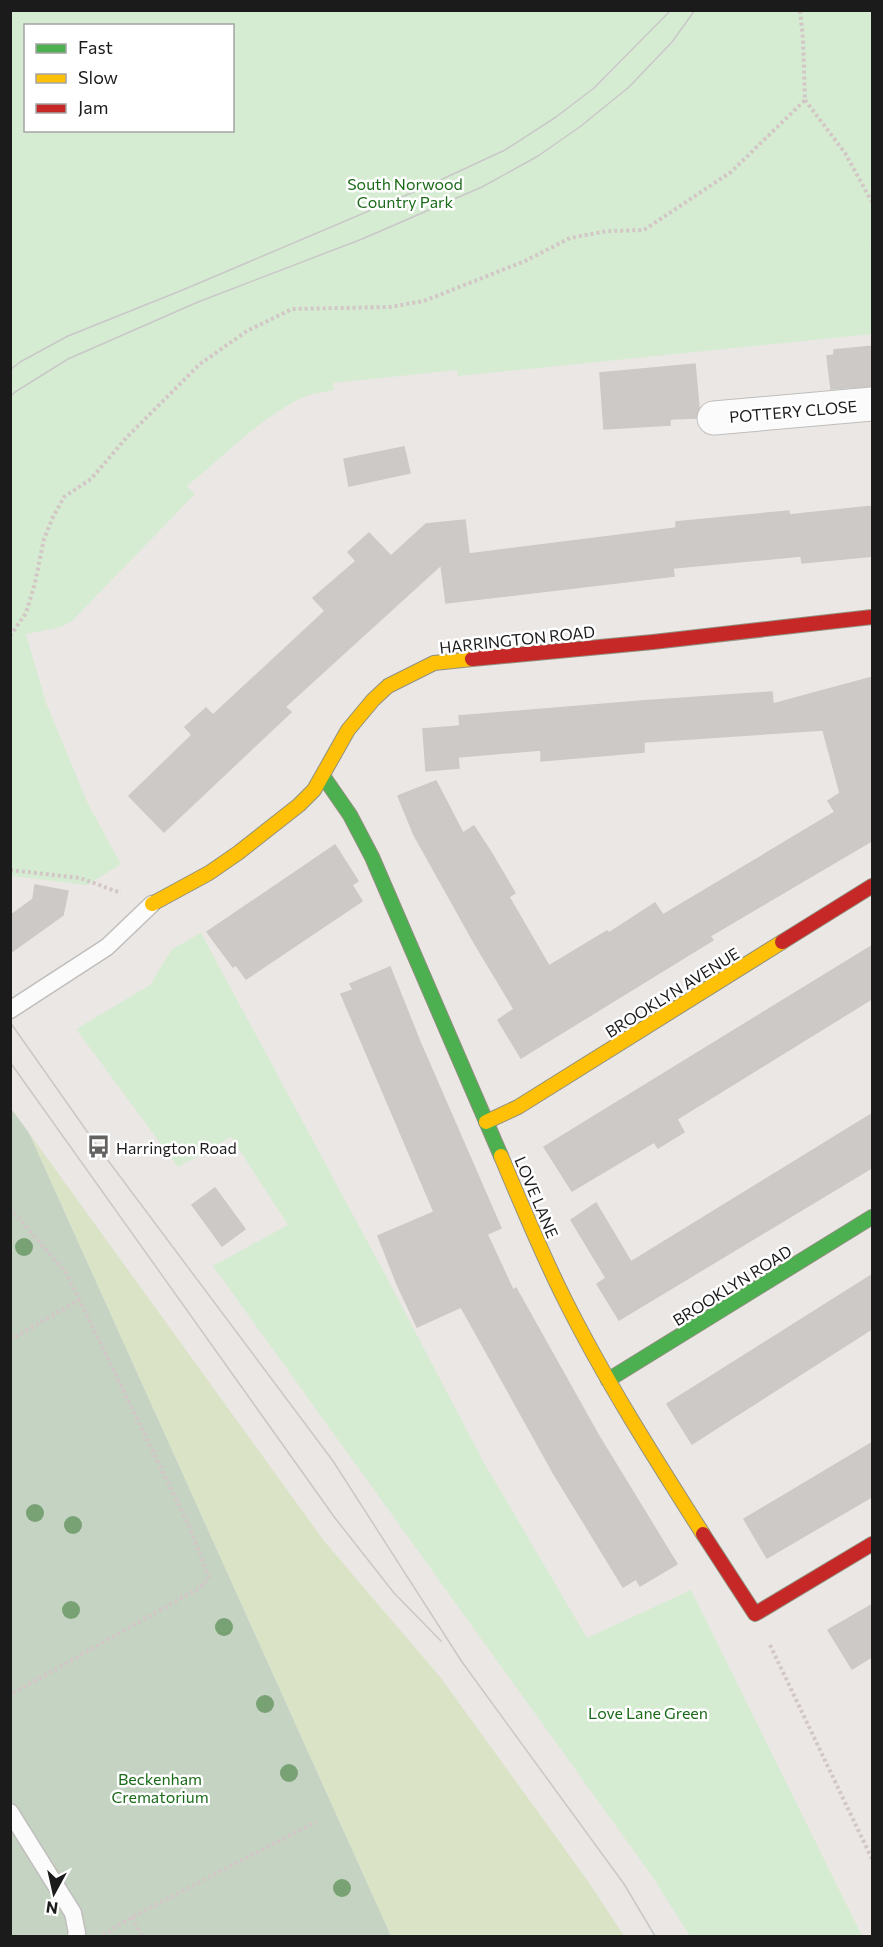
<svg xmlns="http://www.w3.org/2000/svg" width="883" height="1947" font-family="Commissioner,sans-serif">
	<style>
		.grass { fill: #dae3c6 }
		.cemetery { fill: #c5d3c3 }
		.park { fill: #d6ecd2; fill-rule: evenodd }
		.building { fill: #ccc9c7; stroke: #ccc9c6; stroke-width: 1.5 }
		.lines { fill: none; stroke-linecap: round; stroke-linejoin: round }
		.lane-casing { stroke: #bfbebc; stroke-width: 19 }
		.street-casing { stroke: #bfbebc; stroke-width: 35 }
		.fast-casing { stroke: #91907f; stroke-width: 16 }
		.slow-casing { stroke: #91907f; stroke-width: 16 }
		.jam-casing { stroke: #91907f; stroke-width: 16 }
		.path { stroke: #d3c6c6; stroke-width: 4; stroke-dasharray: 3 3; stroke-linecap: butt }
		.lane { stroke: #fcfbfb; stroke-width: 16 }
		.street { stroke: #fcfbfb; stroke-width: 33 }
		.fast { stroke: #4caf50; stroke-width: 14 }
		.slow { stroke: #ffc107; stroke-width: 14 }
		.jam { stroke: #c62828; stroke-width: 14 }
		.tram { stroke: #c9c8c8; stroke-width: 1.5 }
		.tree { fill: #78a274 }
		.labels { text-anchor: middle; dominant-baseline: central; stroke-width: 5; stroke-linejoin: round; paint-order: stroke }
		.park-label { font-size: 16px; fill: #1a6a18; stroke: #fff }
		.street-label { font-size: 16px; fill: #1b1b1b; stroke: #fff }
		.poi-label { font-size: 16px; fill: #1b1b1b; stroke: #fff; text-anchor: start }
	</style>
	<rect width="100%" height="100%" fill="#eae7e4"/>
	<path class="grass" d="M29,1133l295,408 117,137 149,206 34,52h-233z"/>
	<path class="cemetery" d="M10,1107l19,26 362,803h-380z"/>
	<g class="park">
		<path d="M11,10l861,1v231l-2,1 2,4v87l-414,42 -1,-6 -124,13 1,7c-9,2 -19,3 -28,6 -44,20 -81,59 -119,90l8,8 -123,127 -11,6 -35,7 20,69 42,101 33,60 -34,21 -76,-9zM26,26h206v104h-206z"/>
		<path d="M201,933l187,347 95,181 104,177 104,-48 171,346h-172l-38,-60 -439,-610 75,-41 -57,-88 -53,30 -102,-138 74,-44 22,-36z"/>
	</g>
	<g class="building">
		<path d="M873,346v40l-42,3 -4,-33 7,-1v-5z"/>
		<path d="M695,364l4,44 -3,10 -26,1v6l-66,4 -4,-56z"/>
		<path d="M404,447l6,26 -61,13 -5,-27z"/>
		<path d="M873,506v50l-71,7 -1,-7 -128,12 1,8 -228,27 -5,-38 -156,142 6,5 -127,120 -35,-36 63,-61 -7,-8 21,-19 7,7 112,-104 -12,-13 43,-37 -8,-9 21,-19 22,23 35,-32 39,-4 4,34 207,-26v-6l113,-11v4z"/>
		<path d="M873,677v163l-163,96 3,4 -192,118 -23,-38 16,-11 -39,-65 -61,-109 -16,-39 38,-15 27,52 11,-7 18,28 23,39 -6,4 40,69 58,-35 2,2 46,-30 8,12 172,-103 -7,-11 12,-8 -17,-63 -179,12v10l-103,9v-11l-83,7 1,11 -33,3 -3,-42 37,-3 -1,-10 183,-15 130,-9 1,12z"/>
		<path d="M335,845l23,36 -6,4 10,16 -116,78 -10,-14 -3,2 -26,-35z"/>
		<path d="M35,885l33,6 -5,24 -53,38v-37l23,-17z"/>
		<path d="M873,945v53l-196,121 7,13 -26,16 -4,-6 -82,49 -28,-44z"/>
		<path d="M390,967l30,75 81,186 -14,6 26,56 3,-2 84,150 77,126 -37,22 -4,-7 -13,8 -69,-113 -93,-167 -44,20 -20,-43 -19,-48 56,-24 -93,-218 12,-4 -3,-6z"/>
		<path d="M873,1113v54l-254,153 -22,-36 9,-6 -35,-58 25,-17 35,59z"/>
		<path d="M215,1188l30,41 -23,17 -30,-41z"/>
		<path d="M873,1274v54l-181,116 -25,-40z"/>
		<path d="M873,1442v54l-106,62 -23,-39z"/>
		<path d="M873,1604v52l-21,13 -24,-39z"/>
	</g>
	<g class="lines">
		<defs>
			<g id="lane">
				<path d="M10,1010l97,-63 45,-43"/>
				<path d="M10,1812l63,101 4,20 -1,3"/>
			</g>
			<path id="street" d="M714,418l158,-14"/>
			<g id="fast">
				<path d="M323,776l27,39 22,42 129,299"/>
				<path d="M608,1380l264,-163"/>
			</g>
			<g id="slow">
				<path d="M152,904l57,-31 29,-20 61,-48 15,-15 34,-60 25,-30 15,-14 46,-23 38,-4"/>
				<path d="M486,1122l32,-15 264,-165"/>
				<path d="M501,1156c20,48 40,96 63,142 41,82 90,159 139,236"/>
			</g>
			<g id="jam">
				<path d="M472,659l181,-17 219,-25"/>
				<path d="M782,942l90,-56"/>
				<path d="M703,1534l52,80 117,-70"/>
			</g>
		</defs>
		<use href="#lane" class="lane-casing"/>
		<use href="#street" class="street-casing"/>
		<use href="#fast" class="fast-casing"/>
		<use href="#slow" class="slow-casing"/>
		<use href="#jam" class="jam-casing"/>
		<g class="path">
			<path d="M805,100l40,53 27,49"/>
			<path d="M10,636l16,-23 9,-30 9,-44 9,-22 11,-20 27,-18 36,-42 73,-73 47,-33 45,-22 98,-2 34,-6 101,-40 45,-23 38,-7 36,-1 87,-58 74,-72 -2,-61 -3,-29"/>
			<path d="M10,870l70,8 41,15"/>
			<path d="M10,1208l57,66 123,254 19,50 -10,10 -189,107"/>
			<path d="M10,1340l69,-40"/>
			<path d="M770,1645l102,214"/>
			<path d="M132,1917l10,19"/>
			<path d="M103,1935l29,-18 184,-95"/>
		</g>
		<use href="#lane" class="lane"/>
		<use href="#street" class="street"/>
		<use href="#fast" class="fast"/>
		<use href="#slow" class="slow"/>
		<use href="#jam" class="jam"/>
		<g class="tram">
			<path d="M10,370l10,-8 48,-26 117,-47 238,-101 82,-38 51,-33 38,-29 77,-78"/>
			<path d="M10,397l5,-5 53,-33 130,-57 164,-63 120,-52 56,-31 43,-30 48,-39 43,-45 23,-32"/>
			<path d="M10,1022l88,125 235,314 129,201 162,222 31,52"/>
			<path d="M10,1062l325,456 59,75 47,48"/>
		</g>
	</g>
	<g class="tree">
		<circle cx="24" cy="1247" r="9"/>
		<circle cx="35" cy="1513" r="9"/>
		<circle cx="73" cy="1525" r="9"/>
		<circle cx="71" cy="1610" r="9"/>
		<circle cx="224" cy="1627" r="9"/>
		<circle cx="265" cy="1704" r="9"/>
		<circle cx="289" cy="1773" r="9"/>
		<circle cx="342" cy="1888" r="9"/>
	</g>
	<defs>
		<symbol id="bus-bare" viewBox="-9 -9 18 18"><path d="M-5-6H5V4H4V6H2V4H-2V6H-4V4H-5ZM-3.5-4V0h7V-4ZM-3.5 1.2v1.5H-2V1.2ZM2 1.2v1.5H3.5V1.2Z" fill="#636261" stroke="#fff" stroke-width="2.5" paint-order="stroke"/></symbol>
	</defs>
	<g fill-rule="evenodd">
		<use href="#bus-bare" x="82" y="1130" width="33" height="33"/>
	</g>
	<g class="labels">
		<g class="park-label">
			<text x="405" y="183">South Norwood<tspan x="405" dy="18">Country Park</tspan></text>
			<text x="648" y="1712">Love Lane Green</text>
			<text x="160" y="1778">Beckenham<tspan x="160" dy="18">Crematorium</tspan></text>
		</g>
		<g class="street-label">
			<text transform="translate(793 411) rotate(-5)">POTTERY CLOSE</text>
			<text transform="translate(517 639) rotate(-6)">HARRINGTON ROAD</text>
			<text transform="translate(672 992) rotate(-32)">BROOKLYN AVENUE</text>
			<text transform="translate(537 1197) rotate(67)">LOVE LANE</text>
			<text transform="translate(732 1285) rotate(-32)">BROOKLYN ROAD</text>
		</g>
		<g class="poi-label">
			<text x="116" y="1147">Harrington Road</text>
		</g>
	</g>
	<rect width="883" height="1947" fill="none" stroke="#1b1b1b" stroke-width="24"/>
	<rect x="24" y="24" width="210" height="108" fill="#ffffff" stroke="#a4a4a4" stroke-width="1.5"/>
	<rect x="36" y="44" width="30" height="9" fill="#4caf50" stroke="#a4a4a4" stroke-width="1.5"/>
	<text x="78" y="54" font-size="18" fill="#1b1b1b">Fast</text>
	<rect x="36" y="74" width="30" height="9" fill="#ffc107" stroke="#a4a4a4" stroke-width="1.5"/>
	<text x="78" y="84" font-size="18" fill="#1b1b1b">Slow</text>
	<rect x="36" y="104" width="30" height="9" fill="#c62828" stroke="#a4a4a4" stroke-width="1.5"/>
	<text x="78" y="114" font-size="18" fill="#1b1b1b">Jam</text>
	<g transform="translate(54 1893) rotate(188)" stroke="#ffffff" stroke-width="4.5" paint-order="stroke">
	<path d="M0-4.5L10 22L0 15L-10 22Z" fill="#1b1b1b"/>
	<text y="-9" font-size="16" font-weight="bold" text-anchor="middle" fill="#1b1b1b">N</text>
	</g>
</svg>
